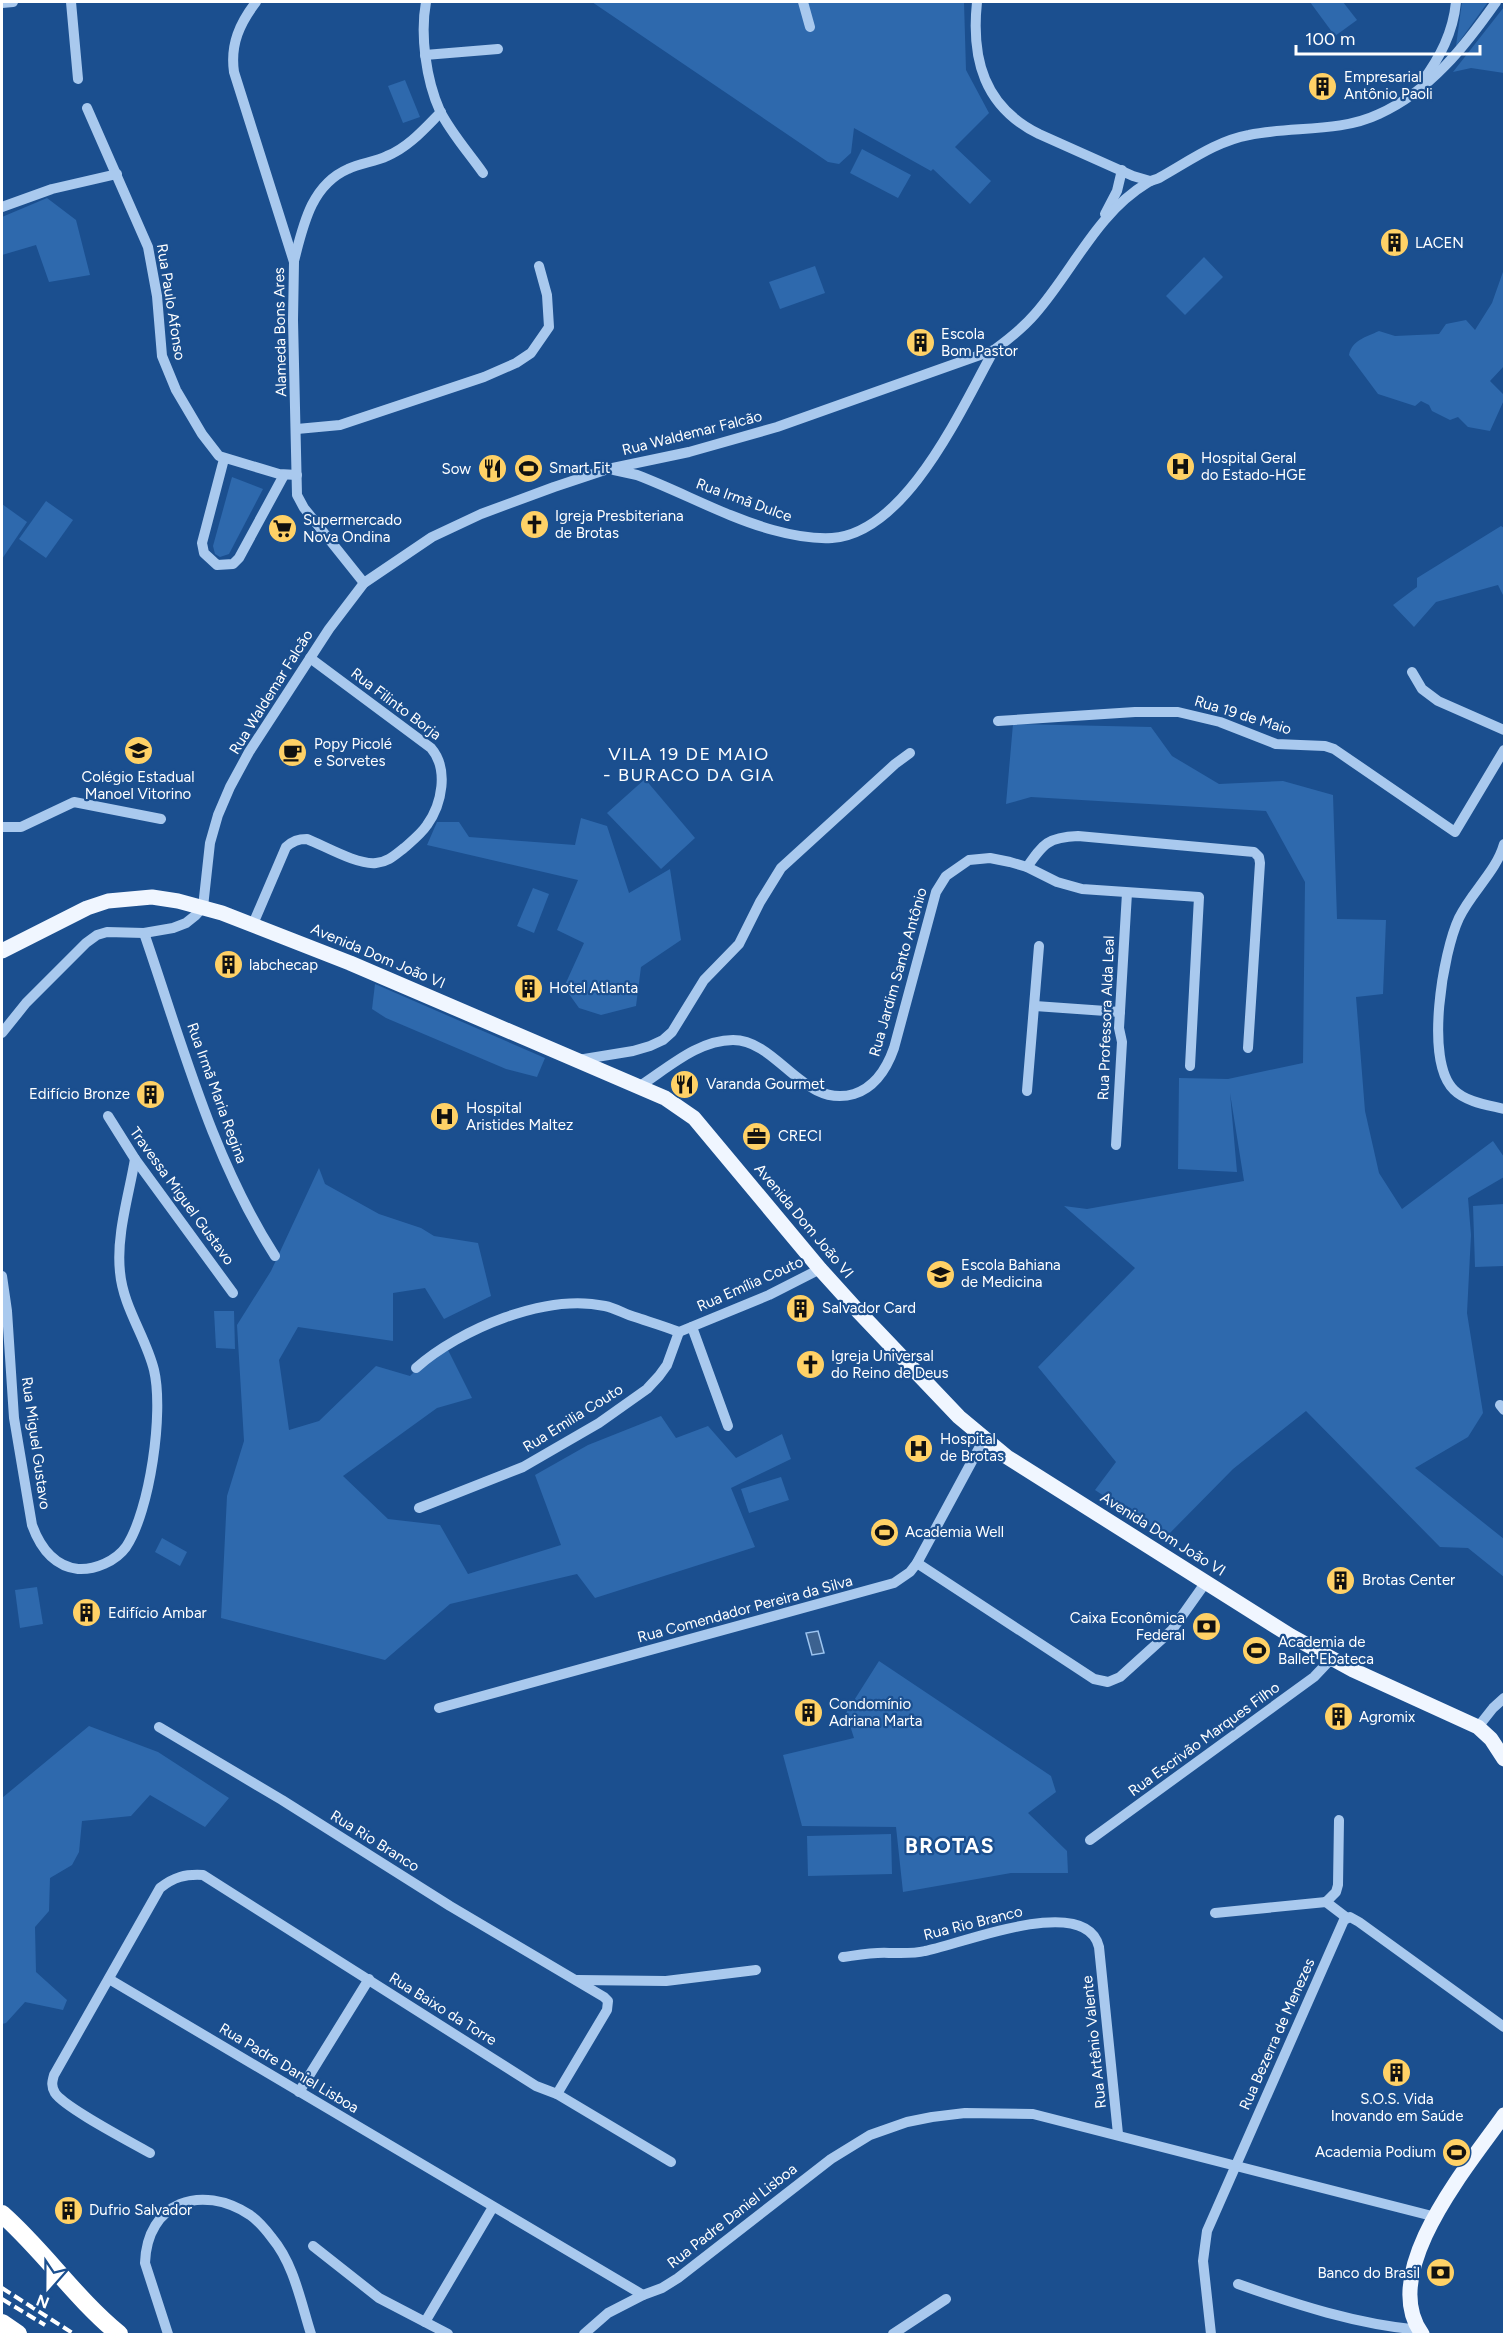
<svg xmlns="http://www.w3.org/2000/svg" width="1506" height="2336" font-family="Figtree,sans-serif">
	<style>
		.green { fill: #2e69ad }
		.water { fill: #3c6290; stroke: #9cc4f0; stroke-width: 1.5 }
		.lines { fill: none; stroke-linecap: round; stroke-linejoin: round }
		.minor { stroke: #a9c9ee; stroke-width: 10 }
		.major { stroke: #f0f6ff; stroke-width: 15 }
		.highway { stroke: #fff; stroke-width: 18 }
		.rail { stroke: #fff; stroke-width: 4; stroke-dasharray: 10 4.5; stroke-linecap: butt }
		.labels { text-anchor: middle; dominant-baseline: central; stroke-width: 4.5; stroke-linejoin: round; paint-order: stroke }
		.poi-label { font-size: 15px; fill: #fff; stroke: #1b4f8f; text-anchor: start }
		.street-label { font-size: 15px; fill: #fff; stroke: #1b4f8f }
		.quarter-label { font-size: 18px; letter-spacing: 1.5px; fill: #fff; stroke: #1b4f8f }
		.district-label { font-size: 21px; font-weight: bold; letter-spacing: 1.5px; fill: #fff; stroke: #1b4f8f }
	</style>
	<rect width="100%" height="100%" fill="#1b4f8f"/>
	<g class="green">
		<path d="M592,2h372l2,68 23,43 -34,34 36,34 -21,23 -37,-35 -2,2 -77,-43 -3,25 -12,11 -11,-2z"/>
		<path d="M1310,2h33l14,18 -22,16z"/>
		<path d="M1462,2h26l-32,44z"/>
		<path d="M1504,7v66l-33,-5 -18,4z"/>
		<path d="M405,80l15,37 -17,6 -15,-37z"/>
		<path d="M862,149l49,26 -13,23 -48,-25z"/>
		<path d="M47,198l29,22 14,55 -41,7 -13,-37 -34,10v-38z"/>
		<path d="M1204,257l19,20 -38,38 -19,-19z"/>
		<path d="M815,266l10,27 -45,16 -11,-27z"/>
		<path d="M1504,269v97l-14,15 14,14v5l-14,31 -22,-4 -10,-10 -8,3 -18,-9 -3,-6 -8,-4 -6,5 -37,-12 -29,-39c3,-15 17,-18 30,-24l16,5 44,-2 7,-10 20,-4 9,10 17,-27z"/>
		<path d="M232,477l31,12 -34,65 -9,3 -5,-3 -2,-8z"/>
		<path d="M46,501l27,19 -27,38 -27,-19z"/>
		<path d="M2,504l25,18 -25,37z"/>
		<path d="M1501,526l3,2v69l-6,-12 -62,17 -22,25 -21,-22 24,-18v-9z"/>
		<path d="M1013,724l138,3 21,29 47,28 64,-3 50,14 4,124 49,1 -3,74 -27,3 9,114 14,62 23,36 91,-68 11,16v20l-36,21 3,37 -4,78 16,100 -15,24 -53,31 89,71v38l-36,-29 -28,-1 -134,-136 -73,58 -67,68 -71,-47 21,-28 -78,-95 97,-99 -71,-62 23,3 157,-28 -14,-88 7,79 -59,-3 1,-91 49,1 75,-16 2,-181 -39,-71 -235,-14 -25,7z"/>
		<path d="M645,779l50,59 -34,31 -54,-56z"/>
		<path d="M581,818l26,8 22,67 41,-24 11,71 -40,27 -5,39 -35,9 -22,-7 -15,-21 20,-44 -27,-13 21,-50 -151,-35 10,-23h22l10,15 106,8z"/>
		<path d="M533,888l16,6 -15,39 -17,-7z"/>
		<path d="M375,984l170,74 -8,19 -31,-8 -120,-51 -14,-9z"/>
		<path d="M319,1168l6,16 54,30 42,14 13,8 44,7 13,53 -47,23 -19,-31 -32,5v48l-95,-14 -19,33 10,70 30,-9 57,-55 34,10 34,-34 28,56 -35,10 -94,68 45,43 52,6 28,49 93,-29 -26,-70 53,-30 73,-29 15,22 32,-12 28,32 46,-24 9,25 -60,29 24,59 -160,51 -18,-24 -127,30 -65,56 -164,-42 6,-122 17,-55 -7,-116 34,-54z"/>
		<path d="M1504,1204v62l-29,1 -2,-61z"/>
		<path d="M214,1311h20l1,38 -19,-1z"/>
		<path d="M781,1477l8,23 -40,13 -8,-24z"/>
		<path d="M162,1538l25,14 -7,14 -25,-14z"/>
		<path d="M37,1587l6,37 -23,4 -5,-38z"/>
		<path d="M879,1661l172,115 5,16 -28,21 39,38 1,22h-57l-108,19 -7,-65 -94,-1 -19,-71 71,-17 -8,-25z"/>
		<path d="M89,1726l69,26 71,46 -24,29 -55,-32 -19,21 -49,5 -3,31 -7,13 -22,13 -1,33 -14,16 1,45 31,28 -4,10 -38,-8 -19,21 -4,1v-226z"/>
		<path d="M891,1834l1,40 -84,2 -1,-40z"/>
	</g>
	<path class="water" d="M818,1631l6,22 -12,2 -6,-22z"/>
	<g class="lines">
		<g class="minor">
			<path d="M71,2l7,77"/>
			<path d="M256,2c-16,21 -26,42 -22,70l60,190 -1,58 4,175 7,13 60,75"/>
			<path d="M426,2c-6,33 0,78 14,109 11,22 29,42 43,62"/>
			<path d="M803,2l7,25"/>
			<path d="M977,2c-6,57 7,105 62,132l94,42 17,5"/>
			<path d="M2,3l11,-1"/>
			<path d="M425,55l73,-6"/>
			<path d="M1422,82c18,-25 31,-49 34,-80"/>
			<path d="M87,108l61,139 9,49 5,60 14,34 26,44 17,22 60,18 18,1"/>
			<path d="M2,207l50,-18 65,-15"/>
			<path d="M1105,214l12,-23 5,-21"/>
			<path d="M294,261c9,-35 17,-76 54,-92 12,-6 27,-7 39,-13 22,-9 38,-28 54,-44"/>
			<path d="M297,429l43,-4 144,-48 32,-14 15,-10 18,-26 -2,-32 -8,-29"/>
			<path d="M224,459l-22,84 2,10 13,12 16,-1 6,-6 45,-83"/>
			<path d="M614,470l23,5c45,17 89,42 136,55 18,5 40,9 59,8 75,-5 130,-131 162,-188"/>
			<path d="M1412,672l10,17 16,12 66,29"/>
			<path d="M998,721l137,-9h43l42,10 56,22 49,2 9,3 121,83 49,-82"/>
			<path d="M2,827h19l53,-25 87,17"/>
			<path d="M1504,844c-8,28 -32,47 -45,74 -16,34 -35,143 -5,172 12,12 34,15 50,19"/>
			<path d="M1027,867c16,-23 21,-30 51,-31l176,16 5,5 1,6 -12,185"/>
			<path d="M253,924l33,-77c7,-6 12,-8 21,-8 18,7 50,26 69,24 12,-1 19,-8 28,-15 8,-7 17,-14 23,-23 15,-21 22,-56 4,-77l-121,-90"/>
			<path d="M144,933c38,110 68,225 131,323"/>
			<path d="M1035,1006l85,6"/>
			<path d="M2,1033l24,-30 60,-60 11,-8 10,-3 37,1 29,-5 13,-5 10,-8 7,-8 7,-64 8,-28 12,-28 19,-35 80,-123 35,-46 68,-46 49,-23 73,-27 54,-18 81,-17 88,-25 217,-77c15,-11 29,-22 41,-36 38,-43 61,-100 112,-131 4,-3 8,-3 12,-5 29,-16 57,-37 90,-43 43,-9 90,-2 130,-21 51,-23 86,-68 117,-112"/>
			<path d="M578,1060l55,-9 17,-5 13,-6 9,-8 32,-52 35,-36 21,-42 21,-34 114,-104 15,-11"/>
			<path d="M640,1086c28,-18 58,-46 93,-46 45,0 70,69 121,54 22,-7 33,-26 40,-46l42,-156 10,-16 23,-16 21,-2 20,4 17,5 30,15 25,7 117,8 -9,169"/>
			<path d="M1027,1091l12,-145"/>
			<path d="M108,1116l27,43 98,134"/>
			<path d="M1116,1145l6,-103 -3,-14 8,-135"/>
			<path d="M2,1276l5,35 7,107 18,107c8,22 21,41 46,44 17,1 38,-8 48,-22 24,-36 38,-135 28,-177 -8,-33 -31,-63 -34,-98 -4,-37 9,-77 15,-113"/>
			<path d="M692,1327l36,99"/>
			<path d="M416,1368c44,-39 130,-75 189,-62 10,2 20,8 30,11 15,5 29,9 44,15l90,-37 51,-26"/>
			<path d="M1500,1405l4,5"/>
			<path d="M419,1508l104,-41 76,-44 48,-34 12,-13 8,-11 12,-33"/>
			<path d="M917,1563l177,116 14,3 12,-5 52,-47 34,-48"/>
			<path d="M439,1708l455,-125 16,-11 7,-9 67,-124"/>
			<path d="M159,1727l123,73 168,106 154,91 4,4 -1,9 -50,84"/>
			<path d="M1478,1727l15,-19 11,-10"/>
			<path d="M1090,1840l224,-163 17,-18"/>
			<path d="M1326,1902l10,-10 2,-7 1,-65"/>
			<path d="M1326,1902l21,16"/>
			<path d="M1215,1913l111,-11"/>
			<path d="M843,1957c15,-2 31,-5 46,-4 12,0 24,1 36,-2 34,-6 161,-59 174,-4l19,187"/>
			<path d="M109,1979l534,316"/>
			<path d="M577,1980l89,1 90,-11"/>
			<path d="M299,2092l70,-113"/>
			<path d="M150,2153c-19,-11 -85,-45 -95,-60 -4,-7 -3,-11 -1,-18l106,-187c14,-11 25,-14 43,-13l333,211 21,8 114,68"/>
			<path d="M313,2246l66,52 69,36"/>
			<path d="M1238,2284c59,21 118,40 181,46"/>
			<path d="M425,2322l68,-115"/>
			<path d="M168,2334l-23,-71c2,-61 56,-80 105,-48 7,5 16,15 22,23 22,26 29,65 39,96"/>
			<path d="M584,2334l24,-21 35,-18 19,-7 16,-10 153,-119 39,-24 37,-13 25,-5 33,-4 68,1 403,103"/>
			<path d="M893,2334l53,-35"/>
			<path d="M1211,2334l-8,-73 4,-30 137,-311 6,-3 9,5 145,105"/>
		</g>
		<g class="major">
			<path d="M2,951l85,-43 21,-7 44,-4 26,4 44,12 128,50 315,135 29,20 126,151 38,42 101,106 48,40 284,179 62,34 125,57 13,12 13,20"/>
			<path d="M1422,2334c-45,-62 47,-169 82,-219"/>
		</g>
		<g class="highway">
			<path d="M2,2214c42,37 73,84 117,120"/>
			<path d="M2,2323l16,11"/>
		</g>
		<g class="rail">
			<path d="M2,2288l72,46"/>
			<path d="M2,2299l43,26"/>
		</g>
	</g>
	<defs>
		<symbol id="building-disc" viewBox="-11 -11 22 22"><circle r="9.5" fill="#ffd166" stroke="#1b4f8f"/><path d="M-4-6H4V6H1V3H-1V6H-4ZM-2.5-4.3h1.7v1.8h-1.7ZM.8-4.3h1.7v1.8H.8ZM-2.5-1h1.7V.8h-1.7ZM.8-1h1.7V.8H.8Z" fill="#111"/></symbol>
		<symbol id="hospital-disc" viewBox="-11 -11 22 22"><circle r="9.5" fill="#ffd166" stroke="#1b4f8f"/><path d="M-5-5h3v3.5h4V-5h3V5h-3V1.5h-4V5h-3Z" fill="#111"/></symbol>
		<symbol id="stadium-disc" viewBox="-11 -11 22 22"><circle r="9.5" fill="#ffd166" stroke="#1b4f8f"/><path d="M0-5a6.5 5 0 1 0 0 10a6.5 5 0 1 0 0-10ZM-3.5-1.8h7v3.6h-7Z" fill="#111"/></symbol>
		<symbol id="restaurant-disc" viewBox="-11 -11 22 22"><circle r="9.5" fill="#ffd166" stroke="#1b4f8f"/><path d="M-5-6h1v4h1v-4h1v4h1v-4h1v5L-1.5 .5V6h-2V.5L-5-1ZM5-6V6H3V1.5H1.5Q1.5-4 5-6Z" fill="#111"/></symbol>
		<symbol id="church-disc" viewBox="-11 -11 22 22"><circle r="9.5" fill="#ffd166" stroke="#1b4f8f"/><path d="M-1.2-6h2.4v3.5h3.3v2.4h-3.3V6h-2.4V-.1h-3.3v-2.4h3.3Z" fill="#111"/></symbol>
		<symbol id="supermarket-disc" viewBox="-11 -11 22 22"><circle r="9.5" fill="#ffd166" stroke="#1b4f8f"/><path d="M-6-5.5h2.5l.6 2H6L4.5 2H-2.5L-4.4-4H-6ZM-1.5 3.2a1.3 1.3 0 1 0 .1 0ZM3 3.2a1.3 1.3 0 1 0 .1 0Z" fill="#111"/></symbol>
		<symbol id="school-disc" viewBox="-11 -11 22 22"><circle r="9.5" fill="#ffd166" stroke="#1b4f8f"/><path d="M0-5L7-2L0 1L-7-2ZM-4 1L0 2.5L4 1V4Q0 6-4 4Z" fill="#111"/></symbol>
		<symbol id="cafe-disc" viewBox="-11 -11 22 22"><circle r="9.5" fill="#ffd166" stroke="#1b4f8f"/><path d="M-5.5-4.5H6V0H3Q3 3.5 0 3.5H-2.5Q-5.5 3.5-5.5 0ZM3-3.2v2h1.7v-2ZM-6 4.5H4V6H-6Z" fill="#111"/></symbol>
		<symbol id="office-disc" viewBox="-11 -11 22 22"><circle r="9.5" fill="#ffd166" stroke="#1b4f8f"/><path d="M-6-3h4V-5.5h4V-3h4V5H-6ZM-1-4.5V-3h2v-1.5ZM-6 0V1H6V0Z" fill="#111"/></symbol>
		<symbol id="university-disc" viewBox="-11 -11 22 22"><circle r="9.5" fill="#ffd166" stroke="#1b4f8f"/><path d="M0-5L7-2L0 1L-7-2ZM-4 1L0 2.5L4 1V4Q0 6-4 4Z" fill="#111"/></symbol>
		<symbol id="bank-disc" viewBox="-11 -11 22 22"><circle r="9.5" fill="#ffd166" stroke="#1b4f8f"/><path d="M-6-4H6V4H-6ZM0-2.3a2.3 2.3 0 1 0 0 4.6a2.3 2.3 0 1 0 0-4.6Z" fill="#111"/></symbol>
	</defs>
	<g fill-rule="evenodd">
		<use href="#building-disc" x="1306" y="70" width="33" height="33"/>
		<use href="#building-disc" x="1378" y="226" width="33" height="33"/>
		<use href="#building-disc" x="904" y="326" width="33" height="33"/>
		<use href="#hospital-disc" x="1164" y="450" width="33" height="33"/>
		<use href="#stadium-disc" x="512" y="452" width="33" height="33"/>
		<use href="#restaurant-disc" x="476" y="452" width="33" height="33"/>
		<use href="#church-disc" x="518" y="508" width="33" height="33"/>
		<use href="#supermarket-disc" x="266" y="512" width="33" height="33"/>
		<use href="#school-disc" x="122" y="734" width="33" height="33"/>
		<use href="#cafe-disc" x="276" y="736" width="33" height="33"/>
		<use href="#building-disc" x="212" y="948" width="33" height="33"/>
		<use href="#building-disc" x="512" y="972" width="33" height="33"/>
		<use href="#restaurant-disc" x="668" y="1068" width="33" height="33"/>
		<use href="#building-disc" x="134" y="1078" width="33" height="33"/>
		<use href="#hospital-disc" x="428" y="1100" width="33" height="33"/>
		<use href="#office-disc" x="740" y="1120" width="33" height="33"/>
		<use href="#university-disc" x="924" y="1258" width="33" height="33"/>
		<use href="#building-disc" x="784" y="1292" width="33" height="33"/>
		<use href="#church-disc" x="794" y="1348" width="33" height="33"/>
		<use href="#hospital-disc" x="902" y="1432" width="33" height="33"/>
		<use href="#stadium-disc" x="868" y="1516" width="33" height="33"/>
		<use href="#building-disc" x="1324" y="1564" width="33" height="33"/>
		<use href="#building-disc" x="70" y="1596" width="33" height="33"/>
		<use href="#bank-disc" x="1190" y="1610" width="33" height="33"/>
		<use href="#stadium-disc" x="1240" y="1634" width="33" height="33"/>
		<use href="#building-disc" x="792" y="1696" width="33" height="33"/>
		<use href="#building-disc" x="1322" y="1700" width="33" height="33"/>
		<use href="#building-disc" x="1380" y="2056" width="33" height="33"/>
		<use href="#stadium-disc" x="1440" y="2136" width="33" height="33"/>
		<use href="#building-disc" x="52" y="2194" width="33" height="33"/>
		<use href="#bank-disc" x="1424" y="2256" width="33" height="33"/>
	</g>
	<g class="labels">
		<g class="poi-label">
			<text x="1344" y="77">Empresarial<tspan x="1344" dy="17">Antônio Paoli</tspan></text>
			<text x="1415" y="243">LACEN</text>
			<text x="941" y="334">Escola<tspan x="941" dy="17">Bom Pastor</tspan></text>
			<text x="1201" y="458">Hospital Geral<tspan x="1201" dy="17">do Estado-HGE</tspan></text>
			<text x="549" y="468">Smart Fit</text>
			<text x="471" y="469" text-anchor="end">Sow</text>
			<text x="555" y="516">Igreja Presbiteriana<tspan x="555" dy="17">de Brotas</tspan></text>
			<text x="303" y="520">Supermercado<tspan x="303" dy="17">Nova Ondina</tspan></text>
			<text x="314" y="744">Popy Picolé<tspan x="314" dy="17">e Sorvetes</tspan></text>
			<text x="138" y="777" text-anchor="middle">Colégio Estadual<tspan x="138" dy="17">Manoel Vitorino</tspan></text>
			<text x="249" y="965">labchecap</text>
			<text x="549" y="988">Hotel Atlanta</text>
			<text x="706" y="1084">Varanda Gourmet</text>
			<text x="130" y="1094" text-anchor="end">Edifício Bronze</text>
			<text x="466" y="1108">Hospital<tspan x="466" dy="17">Aristides Maltez</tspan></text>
			<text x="778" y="1136">CRECI</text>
			<text x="961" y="1265">Escola Bahiana<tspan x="961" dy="17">de Medicina</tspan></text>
			<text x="822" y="1308">Salvador Card</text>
			<text x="831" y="1356">Igreja Universal<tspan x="831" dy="17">do Reino de Deus</tspan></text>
			<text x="940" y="1439">Hospital<tspan x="940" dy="17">de Brotas</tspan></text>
			<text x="905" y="1532">Academia Well</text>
			<text x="1362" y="1580">Brotas Center</text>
			<text x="108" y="1613">Edifício Ambar</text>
			<text x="1185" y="1618" text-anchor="end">Caixa Econômica<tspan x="1185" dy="17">Federal</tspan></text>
			<text x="1278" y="1642">Academia de<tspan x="1278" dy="17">Ballet Ebateca</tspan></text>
			<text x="829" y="1704">Condomínio<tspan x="829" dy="17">Adriana Marta</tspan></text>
			<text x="1359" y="1717">Agromix</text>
			<text x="1397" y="2099" text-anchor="middle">S.O.S. Vida<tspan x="1397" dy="17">Inovando em Saúde</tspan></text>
			<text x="1436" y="2152" text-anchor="end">Academia Podium</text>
			<text x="89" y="2210">Dufrio Salvador</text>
			<text x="1420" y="2273" text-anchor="end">Banco do Brasil</text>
		</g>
		<g class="street-label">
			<text transform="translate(171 302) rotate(81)">Rua Paulo Afonso</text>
			<text transform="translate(280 332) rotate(-91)">Alameda Bons Ares</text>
			<text transform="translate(692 433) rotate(-14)">Rua Waldemar Falcão</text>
			<text transform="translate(744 500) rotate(20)">Rua Irmã Dulce</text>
			<text transform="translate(271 692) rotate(-58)">Rua Waldemar Falcão</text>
			<text transform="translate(396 704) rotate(37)">Rua Filinto Borja</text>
			<text transform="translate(1243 715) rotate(17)">Rua 19 de Maio</text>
			<text transform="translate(378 956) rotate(23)">Avenida Dom João VI</text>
			<text transform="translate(898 972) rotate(-74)">Rua Jardim Santo Antônio</text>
			<text transform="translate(1106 1018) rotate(-88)">Rua Professora Alda Leal</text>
			<text transform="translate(217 1093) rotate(70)">Rua Irmã Maria Regina</text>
			<text transform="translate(182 1196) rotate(54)">Travessa Miguel Gustavo</text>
			<text transform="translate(804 1221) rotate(50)">Avenida Dom João VI</text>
			<text transform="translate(750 1284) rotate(-24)">Rua Emília Couto</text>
			<text transform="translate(573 1418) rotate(-32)">Rua Emilia Couto</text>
			<text transform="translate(36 1443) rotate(82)">Rua Miguel Gustavo</text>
			<text transform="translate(1163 1534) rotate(32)">Avenida Dom João VI</text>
			<text transform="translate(745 1609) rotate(-15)">Rua Comendador Pereira da Silva</text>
			<text transform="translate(1204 1739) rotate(-36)">Rua Escrivão Marques Filho</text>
			<text transform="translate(375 1841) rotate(32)">Rua Rio Branco</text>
			<text transform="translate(973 1923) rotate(-14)">Rua Rio Branco</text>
			<text transform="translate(443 2009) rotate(32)">Rua Baixo da Torre</text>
			<text transform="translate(1277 2034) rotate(-66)">Rua Bezerra de Menezes</text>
			<text transform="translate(1094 2042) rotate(-96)">Rua Artênio Valente</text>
			<text transform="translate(289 2068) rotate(31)">Rua Padre Daniel Lisboa</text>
			<text transform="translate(732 2216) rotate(-38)">Rua Padre Daniel Lisboa</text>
		</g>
		<g class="quarter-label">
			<text x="689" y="754">VILA 19 DE MAIO<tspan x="689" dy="21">- BURACO DA GIA</tspan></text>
		</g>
		<g class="district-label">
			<text x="950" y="1845">BROTAS</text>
		</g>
	</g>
	<rect width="1506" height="2336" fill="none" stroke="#ffffff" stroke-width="6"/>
	<g transform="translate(48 2288) rotate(201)" stroke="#1b4f8f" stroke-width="4.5" paint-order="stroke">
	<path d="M0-4.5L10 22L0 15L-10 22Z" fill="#ffffff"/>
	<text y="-9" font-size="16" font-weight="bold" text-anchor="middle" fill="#ffffff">N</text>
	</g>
	<path d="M1296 45v9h184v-9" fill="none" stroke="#ffffff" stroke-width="3"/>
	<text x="1305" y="45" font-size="18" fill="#ffffff" stroke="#1b4f8f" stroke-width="4.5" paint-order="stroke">100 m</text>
</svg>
